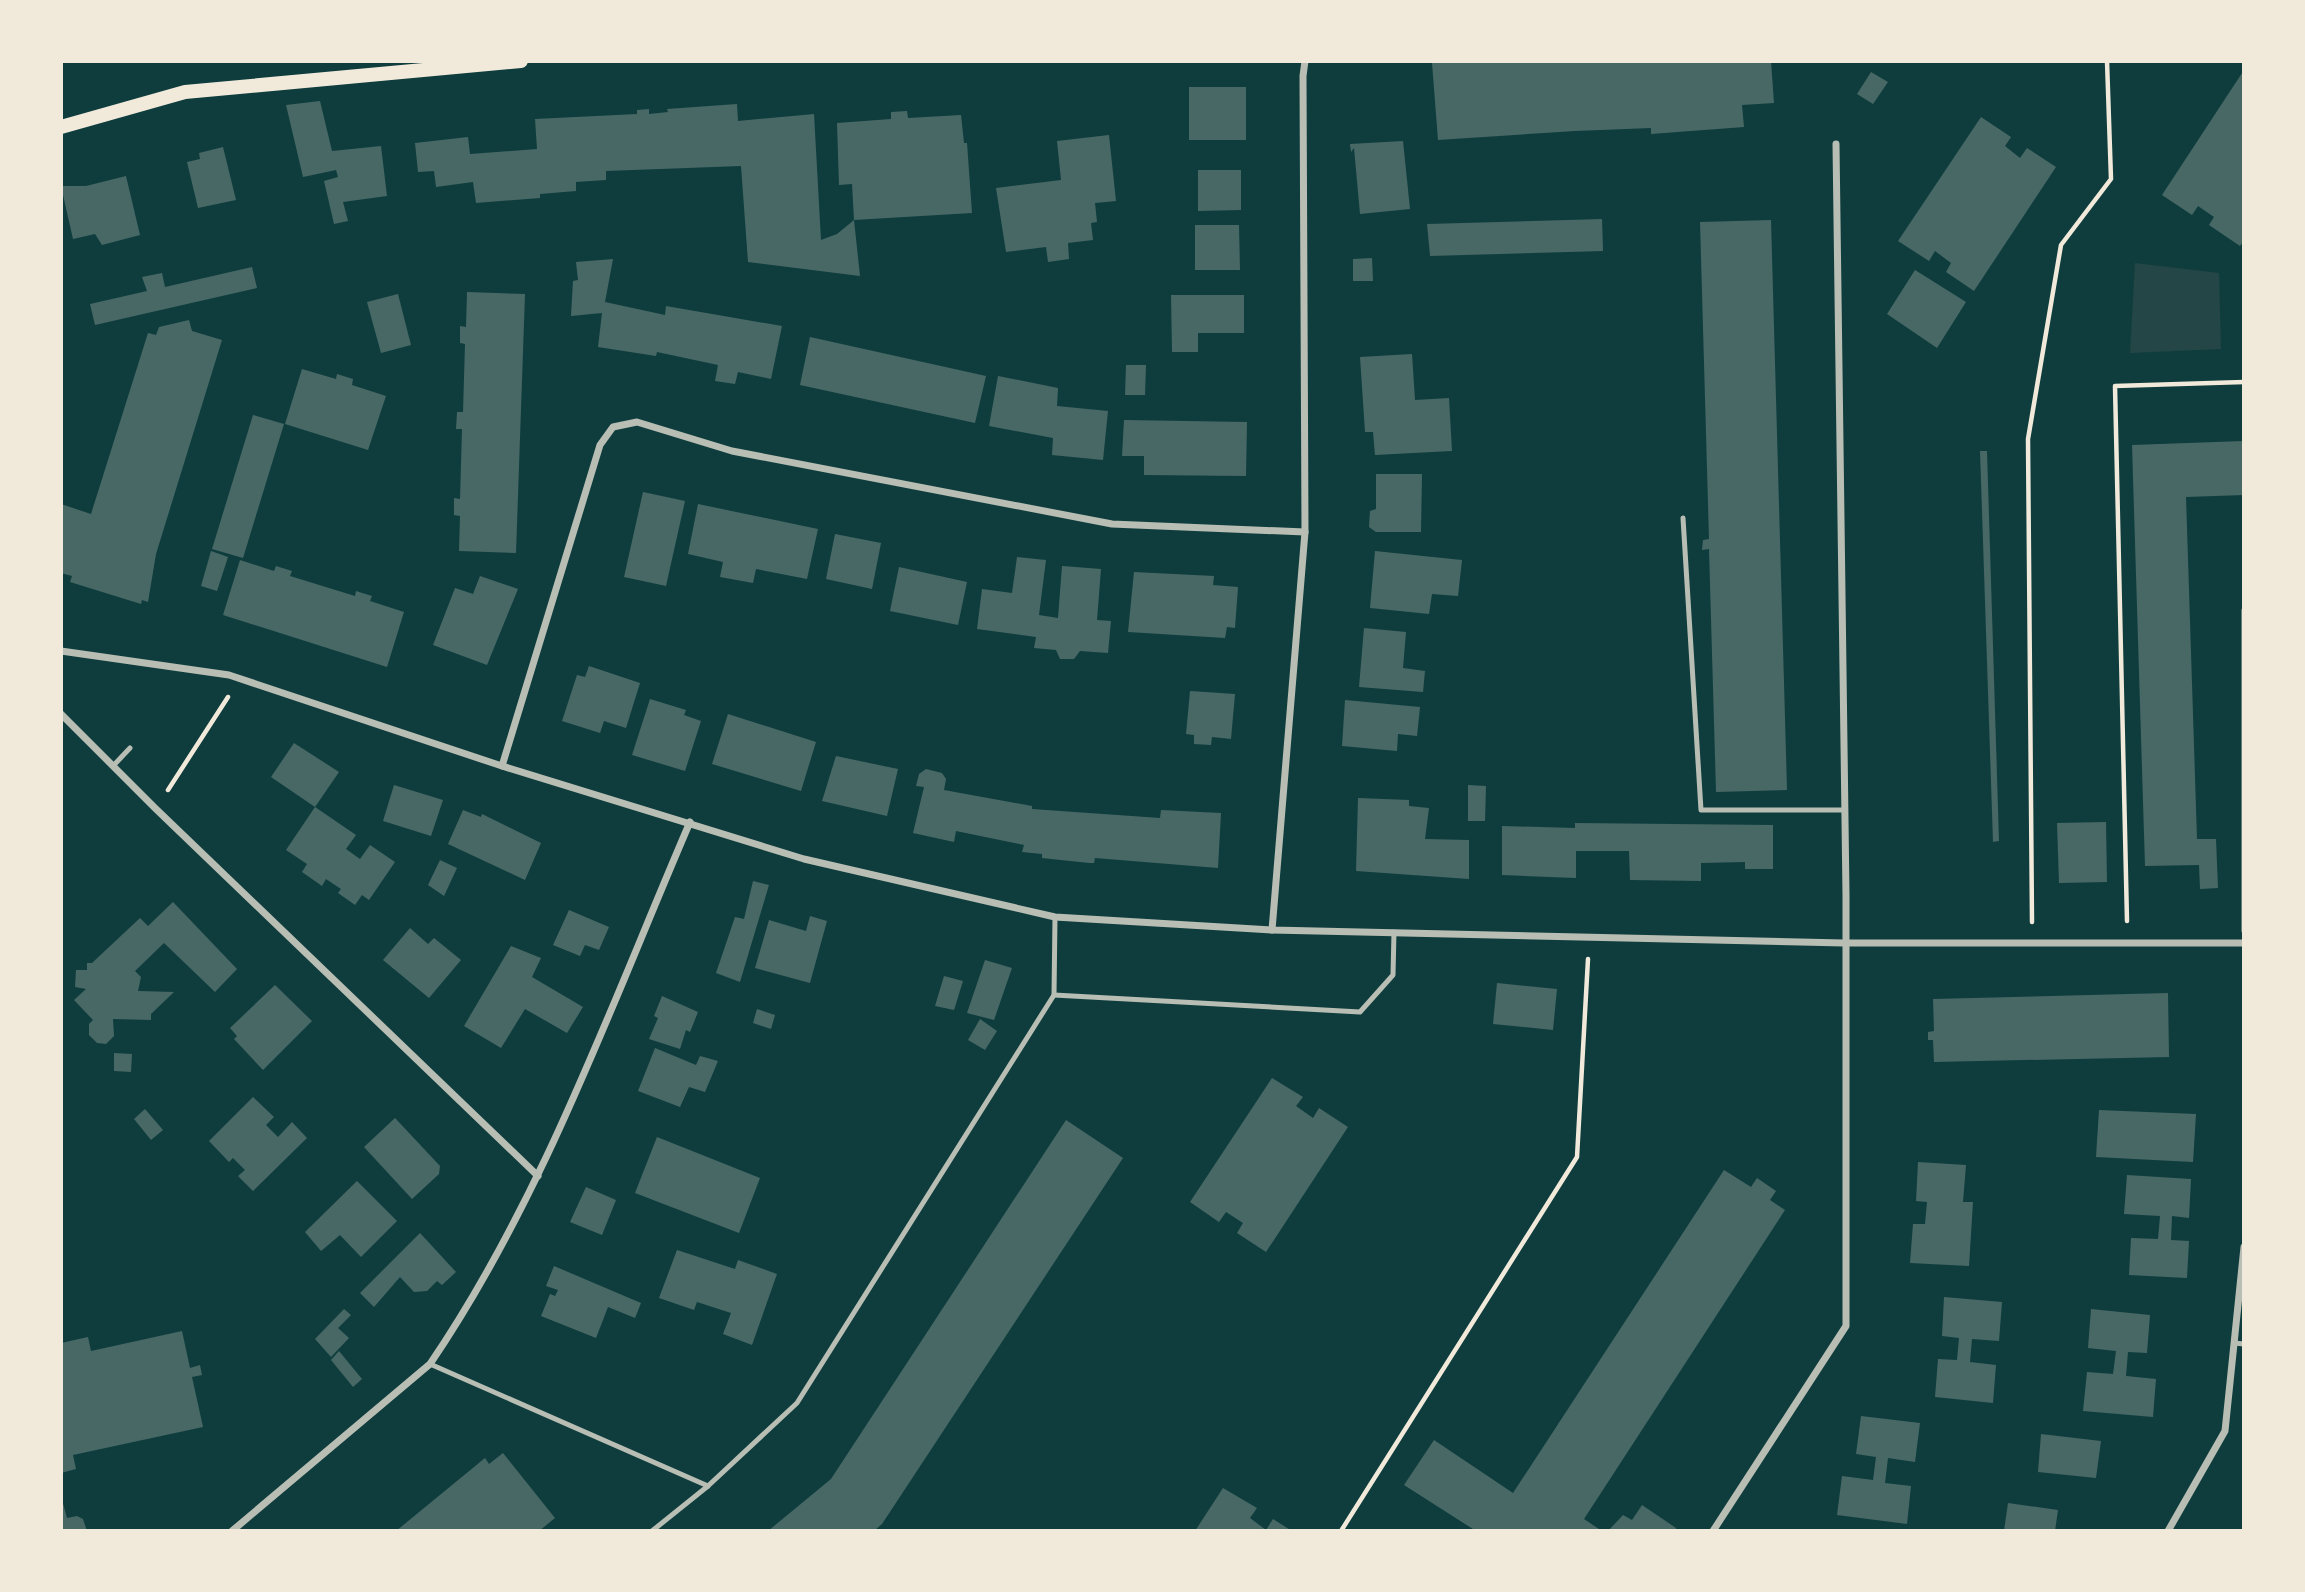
<svg xmlns="http://www.w3.org/2000/svg" width="2305" height="1592" font-family="Commissioner,sans-serif">
	<style>
		.green { fill: #244646 }
		.building { fill: #486865 }
		.lines { fill: none; stroke-linecap: round; stroke-linejoin: round }
		.path { stroke: #f1e9da; stroke-width: 4.5 }
		.service { stroke: #b8beb3; stroke-width: 5 }
		.minor { stroke: #b8beb3; stroke-width: 7 }
		.secondary { stroke: #f1e9da; stroke-width: 14 }
	</style>
	<rect width="100%" height="100%" fill="#0f3d3e"/>
	<path class="green" d="M2135,263l84,10 2,76 -91,4z"/>
	<g class="building">
		<path d="M1459,61h312l3,42 -32,2 2,22 -93,7v-6l-76,3 -137,9 -6,-77z"/>
		<path d="M2244,70v171l-4,5 -31,-21 5,-8 -16,-11 -6,9 -30,-20z"/>
		<path d="M1871,72l17,10 -15,22 -16,-10z"/>
		<rect x="1189" y="87" width="57" height="53"/>
		<path d="M320,101l12,50 49,-5 6,50 -44,6 5,19 -14,3 -10,-43 14,-4 -2,-7 -33,7 -17,-72z"/>
		<path d="M737,104l1,17 76,-7 7,126 16,-6 17,-14 6,56 -112,-14 -7,-96 -135,5v9l-30,2v9l-36,3v4l-64,5 -3,-21 -37,5 -2,-16 -16,1 -3,-29 53,-6 2,17 67,-5 -2,-30 102,-5v-4l12,-1v5l19,-2 -1,-3z"/>
		<path d="M907,111l1,7 53,-3 3,28h3l5,70 -118,7 -2,-36 -13,1 -2,-62 54,-4v-7z"/>
		<path d="M1981,117l30,20 -6,9 15,12 7,-10 29,19 -82,124 -28,-19 5,-9 -16,-12 -6,10 -31,-20z"/>
		<path d="M1109,135l7,66 -21,2 2,19 -6,1 2,17 -25,3 1,16 -21,3 -2,-15 -40,5 -10,-64 65,-8 -4,-39z"/>
		<path d="M1403,141l7,68 -50,5 -6,-66 -3,4 -1,-8z"/>
		<path d="M223,147l13,53 -38,8 -11,-46 13,-3 -1,-6z"/>
		<path d="M1198,170h43v40l-43,1z"/>
		<path d="M126,176l14,59 -38,10 -7,-11 -22,5 -12,-53h25z"/>
		<path d="M1602,219l1,32 -173,5 -3,-32z"/>
		<path d="M1771,220l16,570 -71,2 -7,-243 -7,1 1,-10 6,-1 -9,-317z"/>
		<path d="M1195,225h44l1,45h-45z"/>
		<path d="M1372,258l1,23h-20v-22z"/>
		<path d="M613,259l-8,43 60,13 1,-9 116,20 -11,53 -33,-7 -3,12 -20,-3 3,-16 -61,-13 -1,4 -58,-9 4,-34 -31,3 2,-35 5,-1 -2,-18z"/>
		<path d="M252,267l5,21 -162,37 -5,-21 57,-13 -5,-14 20,-4 3,14z"/>
		<path d="M1915,270l51,32 -29,46 -50,-34z"/>
		<path d="M467,292l58,2 -9,259 -57,-2 1,-35 -6,-1v-17l6,1 2,-70h-6l1,-17h6l2,-68 -5,-1v-17l6,1z"/>
		<path d="M398,294l13,51 -30,8 -14,-51z"/>
		<path d="M1171,295h73v38h-46v19h-26z"/>
		<path d="M189,320l3,11 30,9 -66,214 -8,48 -6,-2 -1,4 -71,-22 2,-6 -11,-3v-69l30,10 57,-181 8,2 3,-8z"/>
		<path d="M810,337l176,39 -11,47 -175,-38z"/>
		<path d="M1412,354l3,46 34,-2 3,53 -77,4 -2,-23h-8l-5,-75z"/>
		<path d="M1126,365h20l-1,30h-20z"/>
		<path d="M302,369l34,10 1,-5 16,5 -1,6 34,11 -18,54 -83,-26z"/>
		<path d="M998,376l60,12 -1,18 51,5 -5,49 -51,-5 1,-17 -64,-12z"/>
		<path d="M253,415l31,9 -41,134 -31,-9z"/>
		<path d="M1124,420l123,2 -1,54 -102,-1v-19h-22z"/>
		<path d="M2244,441v54l-58,2 11,342h19l2,49 -18,1 -1,-24 -54,1 -13,-421z"/>
		<path d="M1980,451h7l12,390 -6,1z"/>
		<path d="M1376,474h46l-1,58h-45l-7,-5 1,-16 6,-2z"/>
		<path d="M643,492l42,9 -19,85 -42,-9z"/>
		<path d="M698,504l120,25 -11,50 -51,-10 -3,14 -33,-6 3,-15 -35,-8z"/>
		<path d="M835,534l46,9 -9,46 -46,-10z"/>
		<path d="M211,551l17,6 -11,34 -16,-5z"/>
		<path d="M1375,551l87,9 -4,36 -26,-2 -3,20 -59,-6z"/>
		<path d="M1017,557l29,3 -7,55 19,3 4,-52 39,3 -4,51 14,1 -3,32 -28,-2 -6,8h-14l-4,-9 -22,-2 2,-11 -59,-8 5,-40 30,4z"/>
		<path d="M240,560l34,11 2,-5 16,5 -2,5 65,20 1,-5 16,5 -2,5 34,11 -17,55 -164,-52z"/>
		<path d="M899,567l68,15 -9,43 -68,-14z"/>
		<path d="M1134,572l80,4 -1,9 25,2 -3,41 -8,-1 -2,11 -97,-6z"/>
		<path d="M480,576l38,13 -31,76 -54,-20 22,-57 18,6z"/>
		<path d="M1364,628l42,4 -3,36 22,3 -2,21 -64,-5z"/>
		<path d="M589,666l51,17 -14,45 -22,-7 -4,12 -38,-12 15,-46 8,2z"/>
		<path d="M1190,691l45,3 -4,45 -19,-2 -1,8 -17,-1v-9l-8,-1z"/>
		<path d="M650,699l36,11 -2,5 17,6 -16,50 -53,-16z"/>
		<path d="M1345,700l75,7 -3,29 -19,-2 -1,17 -55,-5z"/>
		<path d="M728,714l88,28 -15,49 -89,-27z"/>
		<path d="M294,743l45,29 -24,35 -44,-30z"/>
		<path d="M836,756l62,13 -11,47 -65,-15z"/>
		<path d="M926,769l16,4 4,6 -2,11 88,16v3l128,9 1,-8 60,3 -3,55 -123,-10 -1,5h-5l-47,-5v-4l-20,-2 2,-7 -68,-14 -2,11 -41,-9 11,-46 -8,-1 3,-12z"/>
		<path d="M394,785l49,15 -12,36 -48,-15z"/>
		<path d="M1468,785l18,1 -1,35h-17z"/>
		<path d="M1358,798l51,2v6l20,2 -4,31 44,1v39l-113,-8z"/>
		<path d="M315,807l41,28 -10,14 14,10 10,-14 25,17 -26,38 -7,-5 -7,10 -17,-12 3,-4 -15,-10 -4,7 -20,-14 5,-8 -21,-14z"/>
		<path d="M463,810l18,7 1,-3 59,29 -16,37 -77,-36z"/>
		<path d="M2106,822l1,60 -48,1 -2,-60z"/>
		<path d="M1575,823l198,2v44h-28v-7l-44,1v18l-71,-1 -1,-29h-53v27l-74,-3v-49l73,2z"/>
		<path d="M440,860l17,8 -13,28 -16,-11z"/>
		<path d="M753,881l16,4 -29,97 -24,-9 19,-56 9,2z"/>
		<path d="M173,902l64,67 -22,23 -51,-49 -29,28 6,6 -3,14 36,1 -23,22v6l-38,-1 1,17 -8,8 -9,-1 -8,-8v-11l4,-4 -19,-20 12,-11 -11,-2 1,-17h11v-7h5l48,-45 8,8z"/>
		<path d="M569,910l40,17 -10,23 -14,-5 -5,11 -27,-11z"/>
		<path d="M810,916l17,5 -17,62 -55,-15 14,-48 37,11z"/>
		<path d="M410,928l18,16 6,-6 27,22 -32,38 -46,-38z"/>
		<path d="M511,946l30,12 -9,19 51,30 -16,26 -42,-24 -24,39 -37,-22z"/>
		<path d="M985,960l27,8 -18,52 -27,-7z"/>
		<path d="M944,976l19,5 -9,29 -19,-4z"/>
		<path d="M1497,983l60,6 -4,41 -60,-6z"/>
		<path d="M275,985l37,36 -49,49 -29,-31 3,-3 -7,-8z"/>
		<path d="M2168,993l1,64 -235,5 -1,-22h-5v-8l6,-1 -1,-32z"/>
		<path d="M662,996l36,16 -8,20 -4,-2 -6,19 -31,-10 9,-21 -4,-2z"/>
		<path d="M757,1009l18,6 -4,14 -18,-6z"/>
		<path d="M980,1019l17,12 -12,19 -17,-10z"/>
		<path d="M655,1048l41,17 4,-9 18,5 -13,31 -16,-5 -9,20 -42,-16z"/>
		<path d="M114,1053l18,1 -1,18 -17,-1z"/>
		<path d="M1272,1078l31,19 -7,9 17,12 6,-10 29,19 -82,125 -29,-19 6,-10 -17,-11 -7,10 -29,-20z"/>
		<path d="M253,1097l21,20 -8,8 12,12 14,-15 15,16 -54,53 -15,-15 7,-6 -12,-12 -4,4 -20,-21z"/>
		<path d="M145,1109l18,21 -12,10 -17,-21z"/>
		<path d="M2099,1110l97,4 -3,48 -97,-5z"/>
		<path d="M395,1118l45,48 -1,8 -27,25 -48,-52z"/>
		<path d="M1066,1120l57,38 -241,366 -8,7h-106l63,-52z"/>
		<path d="M657,1137l103,41 -21,55 -104,-40z"/>
		<path d="M1918,1162l48,3 -3,37h10l-4,64 -59,-3 3,-39h12l2,-22 -11,-1z"/>
		<path d="M1724,1170l27,17 6,-9 19,13 -6,9 15,10 -201,309 18,12h-126l-72,-46 30,-45 79,53z"/>
		<path d="M2127,1175l64,4 -2,39 -17,-2 -1,24 18,1 -2,37 -58,-3 2,-37 27,1 2,-23 -36,-2z"/>
		<path d="M357,1181l40,40 -36,36 -21,-22 -19,16 -16,-19z"/>
		<path d="M586,1187l30,13 -14,35 -32,-13z"/>
		<path d="M420,1233l36,39 -14,13 -5,-4 -10,10 -13,1 -14,-15 -26,30 -14,-14z"/>
		<path d="M677,1250l58,19 3,-9 39,14 -25,71 -29,-11 8,-21 -34,-11 -3,8 -35,-12z"/>
		<path d="M554,1266l87,37 -6,15 -27,-11 -12,31 -55,-22 9,-22 5,2 3,-6 -12,-4z"/>
		<path d="M1944,1297l58,5 -3,39 -27,-2 -2,23 26,3 -3,38 -58,-6 3,-38 19,1 2,-22 -17,-2z"/>
		<path d="M344,1309l7,6 -13,13 11,10 -18,19 -16,-18z"/>
		<path d="M2091,1309l59,6 -3,38 -19,-1 -2,24 30,3 -3,38 -70,-6 4,-39 26,2 3,-23 -28,-3z"/>
		<path d="M182,1331l8,37 10,-3 2,10 -10,2 11,50 -130,28 3,14 -15,4v-130l27,-6 3,14z"/>
		<path d="M339,1351l23,28 -9,8 -22,-27z"/>
		<path d="M1861,1416l59,7 -5,39 -27,-4 -3,25 26,3 -4,38 -70,-9 5,-39 31,4 3,-23 -20,-3z"/>
		<path d="M2041,1434l60,7 -5,37 -58,-6z"/>
		<path d="M503,1453l52,65 -16,13h-143l89,-73 4,6z"/>
		<path d="M1223,1488l34,20 -7,10 16,12 7,-11 19,12h-97z"/>
		<path d="M61,1496l6,22 10,-2 6,3 4,12h-26z"/>
		<path d="M2008,1503l50,7 -3,21h-51z"/>
		<path d="M1642,1505l34,23 -1,3h-67l15,-16 9,5z"/>
	</g>
	<g class="lines">
		<g class="path">
			<path d="M168,790l60,-93"/>
			<path d="M2127,921l-12,-535 129,-4"/>
			<path d="M2032,922l-4,-483 33,-194 50,-66 -4,-118"/>
			<path d="M1341,1531l236,-374 11,-198"/>
		</g>
		<g class="service">
			<path d="M1683,518l18,292h142"/>
			<path d="M2244,610v321"/>
			<path d="M113,766l17,-18"/>
			<path d="M1054,995l306,17 33,-37 1,-43"/>
			<path d="M2234,1343l10,1"/>
			<path d="M430,1364l278,122"/>
			<path d="M652,1531l56,-45 89,-83 257,-408 1,-78"/>
		</g>
		<g class="minor">
			<path d="M61,651l168,24 273,91 302,93 251,58 217,13 572,13h400"/>
			<path d="M61,714l95,95 382,367"/>
			<path d="M502,766l98,-321 13,-18 24,-5 95,29 380,73 193,8"/>
			<path d="M1272,930l33,-398 -2,-456 2,-15"/>
			<path d="M232,1531l198,-167c113,-166 181,-359 260,-542"/>
			<path d="M1713,1531l133,-205v-431l-10,-751"/>
			<path d="M2168,1531l57,-100 19,-184"/>
		</g>
		<path class="secondary" d="M61,127l124,-35 336,-31"/>
	</g>
	<rect width="2305" height="1592" fill="none" stroke="#f1e9da" stroke-width="126"/>
</svg>
